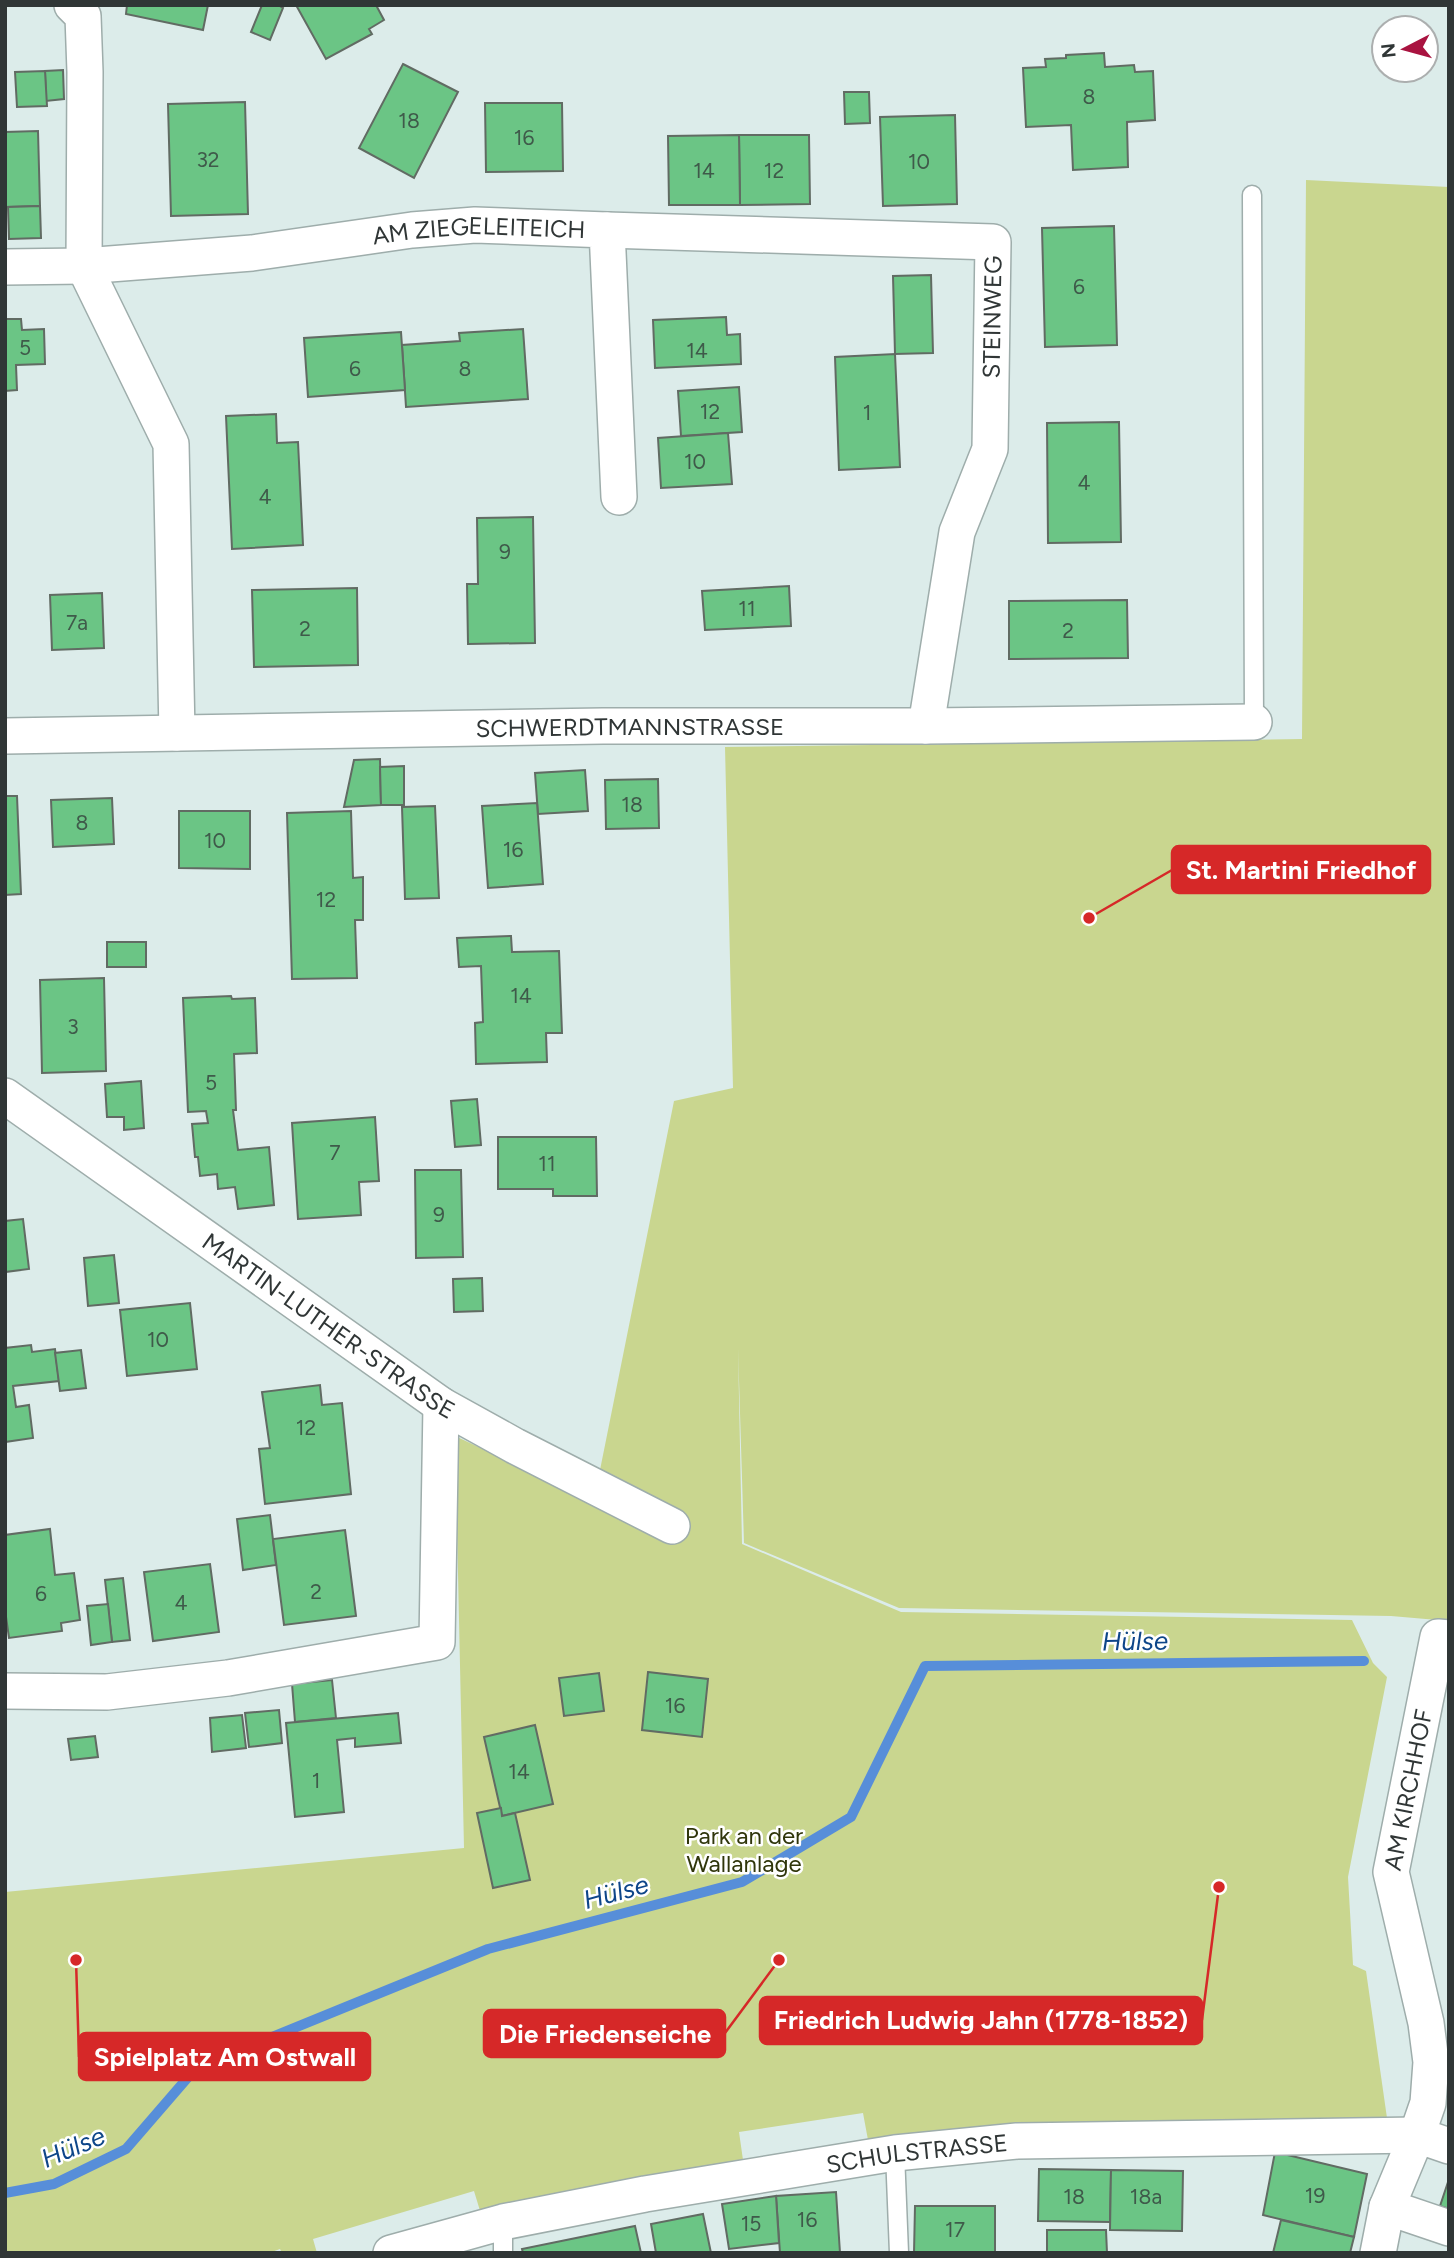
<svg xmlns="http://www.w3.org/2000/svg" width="1454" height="2258" font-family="Figtree,sans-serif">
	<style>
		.green { fill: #c9d68f }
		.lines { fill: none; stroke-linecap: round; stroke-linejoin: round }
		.stream { stroke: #578ed9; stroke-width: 10 }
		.building { fill: #6bc585; stroke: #616b63; stroke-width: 2 }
		.lane-casing { stroke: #9eadab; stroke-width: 21 }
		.street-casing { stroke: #9eadab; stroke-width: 38 }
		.lane { stroke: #fff; stroke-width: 18 }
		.street { stroke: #fff; stroke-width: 35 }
		.labels { text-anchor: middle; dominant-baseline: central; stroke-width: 5; stroke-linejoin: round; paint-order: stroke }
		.number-label { font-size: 21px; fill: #3f5a4a }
		.street-label { font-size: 24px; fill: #303636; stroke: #fff }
		.park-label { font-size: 24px; fill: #30360b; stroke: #fff }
		.water-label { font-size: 26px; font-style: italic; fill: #0e4689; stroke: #fff }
		.leader { fill: none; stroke: #d62828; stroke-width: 2.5 }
		.callout-dot { fill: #d62828; stroke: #fff; stroke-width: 2.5 }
		.callout { fill: #d62828; stroke: #d62828; stroke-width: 2.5 }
		.callout-label { font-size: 26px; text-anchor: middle; font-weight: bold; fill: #fff }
	</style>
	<rect width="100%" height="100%" fill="#dcecea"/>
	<path class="green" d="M1306,180l143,7v1434l-58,-5 -492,-8 -155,-65 -6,-195 4,196 159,68 451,8 21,43 14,14 -39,200 5,88 13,6 21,147 -519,22 -5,-27 -124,19 4,28 -102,17 -160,37 -7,-23 -161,48 4,14h-35l-2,-4 -11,4h-264v-361l459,-44 -9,-412 215,101 -71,-62 75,-374 59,-13 -8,-341 577,-8z"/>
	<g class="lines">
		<path class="stream" d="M5,2193l49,-9 72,-35 70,-81 292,-119 254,-67 109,-65 74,-151 439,-5"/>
	</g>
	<g class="building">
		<path d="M127,5h81l-5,25 -77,-16z"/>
		<path d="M262,5h16l5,3 -13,32 -19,-8z"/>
		<path d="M296,5h80l8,15 -15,9 3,5 -46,25z"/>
		<path d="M1104,53l1,14 29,-2 1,7 18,-1 2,49 -28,2 1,45 -55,3 -2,-45 -45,2 -3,-59 23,-1 -1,-8 21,-1v-3z"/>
		<path d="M403,64l55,28 -44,86 -55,-30z"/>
		<path d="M63,70l1,29 -18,2 -1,-30z"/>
		<path d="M45,71l2,35 -30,1 -2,-35z"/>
		<path d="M844,92h25l1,31 -25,1z"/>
		<path d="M245,102l3,112 -77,2 -3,-112z"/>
		<path d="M485,103h77l1,68 -77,1z"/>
		<path d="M955,115l2,89 -74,2 -3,-89z"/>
		<path d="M38,131l2,75 -35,1v-75z"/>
		<path d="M739,135h70l1,69 -70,1z"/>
		<path d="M739,135l1,70h-71l-1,-69z"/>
		<path d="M40,206l1,32 -32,1 -1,-32z"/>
		<path d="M1114,226l3,119 -72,2 -3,-119z"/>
		<path d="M931,275l2,78 -38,1 -2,-78z"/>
		<path d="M726,317l1,18 13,-1 1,30 -86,4 -2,-48z"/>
		<path d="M5,319h16l1,11 22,-1 1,35 -29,1 1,25 -12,1z"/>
		<path d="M523,329l5,70 -122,8 -4,-62 58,-4 -1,-8z"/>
		<path d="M401,332l4,58 -97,7 -4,-59z"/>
		<path d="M895,354l5,113 -61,3 -4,-113z"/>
		<path d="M739,387l3,45 -61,4 -3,-45z"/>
		<path d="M276,414l1,29 21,-1 5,103 -71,4 -6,-133z"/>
		<path d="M1119,422l2,120 -73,1 -1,-120z"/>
		<path d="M728,433l4,51 -71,4 -3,-50z"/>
		<path d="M533,517l2,126 -67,1 -1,-60h11l-1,-66z"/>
		<path d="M789,586l2,40 -86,4 -3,-39z"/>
		<path d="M357,588l1,77 -104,2 -2,-77z"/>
		<path d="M102,593l2,55 -52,2 -2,-55z"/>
		<path d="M1127,600l1,58 -119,1v-58z"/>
		<path d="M380,759l1,46 -37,2 10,-47z"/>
		<path d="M404,766v39h-23l-1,-38z"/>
		<path d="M585,770l3,41 -50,3 -3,-41z"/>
		<path d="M658,779l1,49 -53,1 -1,-49z"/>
		<path d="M5,796h12l4,98 -16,1z"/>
		<path d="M112,798l2,46 -61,3 -2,-47z"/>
		<path d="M537,803l6,81 -55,4 -6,-82z"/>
		<path d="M435,806l4,92 -34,1 -3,-92z"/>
		<path d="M179,811h71v58l-71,-1z"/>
		<path d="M351,811l2,67 10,-1v43h-8l2,58 -65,1 -5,-166z"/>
		<path d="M511,936l1,16 47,-1 3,82h-16l1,29 -71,2 -1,-41 8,-1 -2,-56 -22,1 -2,-29z"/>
		<rect x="107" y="942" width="39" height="25"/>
		<path d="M104,978l2,93 -64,2 -2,-93z"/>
		<path d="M231,996l1,3 23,-1 2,55 -23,1 2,56h-3l5,40 31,-3 5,58 -36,4 -3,-22 -17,2 -1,-15 -17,2 -2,-19h-3l-3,-33 16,-1 -2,-12 -18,1 -5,-114z"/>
		<path d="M141,1081l3,47 -20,2v-13h-17l-2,-33z"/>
		<path d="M477,1099l4,46 -26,2 -4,-46z"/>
		<path d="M375,1117l4,64 -20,1 2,33 -63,4 -6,-96z"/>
		<path d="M498,1137h98l1,59h-44v-7h-55z"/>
		<path d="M415,1170h46l2,87 -47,1z"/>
		<path d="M23,1219l6,50 -24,3v-51z"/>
		<path d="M114,1255l5,48 -31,3 -4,-48z"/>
		<path d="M482,1278l1,33 -29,1 -1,-33z"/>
		<path d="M190,1303l7,66 -70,7 -7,-66z"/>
		<path d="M31,1345l1,7 23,-3 4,32 -46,5 3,21 13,-2 4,33 -28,4v-94z"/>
		<path d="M81,1350l5,38 -26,3 -5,-38z"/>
		<path d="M320,1385l2,20 20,-2 9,91 -86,10 -6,-55 11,-1 -8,-56z"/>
		<path d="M270,1515l6,50 -33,5 -6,-51z"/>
		<path d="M50,1529l5,46 19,-2 6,47 -19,3 1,8 -53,7 -4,-28v-75z"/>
		<path d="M345,1530l11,86 -72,9 -11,-86z"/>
		<path d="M210,1564l9,68 -66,9 -9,-69z"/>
		<path d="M123,1578l7,62 -18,2 -7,-62z"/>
		<path d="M108,1604l4,38 -21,3 -4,-39z"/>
		<path d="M648,1672l60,7 -6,58 -60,-7z"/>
		<path d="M599,1673l5,38 -40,5 -5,-38z"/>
		<path d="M332,1680l4,38 -41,4 -3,-38z"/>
		<path d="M279,1710l3,33 -33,4 -4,-34z"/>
		<path d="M398,1713l3,30 -46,4v-9l-18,2 7,72 -49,5 -9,-94z"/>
		<path d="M242,1715l4,33 -34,4 -2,-34z"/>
		<path d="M535,1725l18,79 -51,12 -18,-79z"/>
		<path d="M95,1736l3,21 -27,3 -3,-21z"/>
		<path d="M501,1808l1,8 13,-3 15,67 -37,8 -16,-75z"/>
		<path d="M1275,2152l92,22 -13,63 -91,-22z"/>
		<path d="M1039,2169l72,1 -1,52 -72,-1z"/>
		<path d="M1111,2170l72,1 -1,60 -72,-1z"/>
		<path d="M1449,2179v30l-9,-3z"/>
		<path d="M836,2192l4,61h-60l-4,-57z"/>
		<path d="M776,2196l3,47 -50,6 -7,-45z"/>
		<path d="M915,2206h80v47h-81z"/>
		<path d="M703,2214l8,39h-55l-5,-29z"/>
		<path d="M1281,2220l73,17 -4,16h-77z"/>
		<path d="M635,2226l6,27h-118l-1,-4z"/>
		<path d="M1047,2230h59l1,23h-60z"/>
	</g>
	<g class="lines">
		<defs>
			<g id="lane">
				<path d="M1252,195l2,527"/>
				<path d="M895,2153l4,100"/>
				<path d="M503,2222v31"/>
			</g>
			<g id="street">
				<path d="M72,5l11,11 2,56 -1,194 87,178 6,289"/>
				<path d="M607,230l386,12 -3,207 -33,83 -31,194"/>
				<path id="s1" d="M5,267l79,-1 168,-13 160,-23 63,-5 132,5 12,267"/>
				<path id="s2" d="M5,736l598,-10h323l328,-4"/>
				<path id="s3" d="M5,1096l436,309 74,41 157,80"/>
				<path d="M5,1691l102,1 121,-14 209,-36 4,-237"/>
				<path d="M1387,2207l62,21"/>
				<path id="s4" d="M391,2253l112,-31 142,-28 250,-41 122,-12 400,-6 32,11"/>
				<path id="s5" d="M1378,2253l9,-46 30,-72 11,-32 3,-41 -5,-39 -35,-151 47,-235 11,1"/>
			</g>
		</defs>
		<use href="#lane" class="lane-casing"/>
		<use href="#street" class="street-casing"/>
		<use href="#lane" class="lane"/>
		<use href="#street" class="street"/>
	</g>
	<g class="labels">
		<g class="number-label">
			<text x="1089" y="96">8</text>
			<text x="409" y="120">18</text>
			<text x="524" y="137">16</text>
			<text x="208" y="159">32</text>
			<text x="919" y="161">10</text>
			<text x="704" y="170">14</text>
			<text x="774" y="170">12</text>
			<text x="1079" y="286">6</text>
			<text x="25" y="347">5</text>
			<text x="697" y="350">14</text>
			<text x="355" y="368">6</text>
			<text x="465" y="368">8</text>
			<text x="710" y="411">12</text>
			<text x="867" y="412">1</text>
			<text x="695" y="461">10</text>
			<text x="1084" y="482">4</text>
			<text x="265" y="496">4</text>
			<text x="505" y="551">9</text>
			<text x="747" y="608">11</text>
			<text x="77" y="622">7a</text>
			<text x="305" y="628">2</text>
			<text x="1068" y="630">2</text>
			<text x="632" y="804">18</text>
			<text x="82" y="822">8</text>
			<text x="215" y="840">10</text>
			<text x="513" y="849">16</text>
			<text x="326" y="899">12</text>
			<text x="521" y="995">14</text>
			<text x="73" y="1026">3</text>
			<text x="211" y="1082">5</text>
			<text x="335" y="1152">7</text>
			<text x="547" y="1163">11</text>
			<text x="439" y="1214">9</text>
			<text x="158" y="1339">10</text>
			<text x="306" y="1427">12</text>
			<text x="316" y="1591">2</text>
			<text x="41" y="1593">6</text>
			<text x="181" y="1602">4</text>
			<text x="675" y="1705">16</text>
			<text x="519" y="1771">14</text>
			<text x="316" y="1780">1</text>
			<text x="1315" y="2195">19</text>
			<text x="1074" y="2196">18</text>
			<text x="1146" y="2196">18a</text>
			<text x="807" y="2219">16</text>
			<text x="751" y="2223">15</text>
			<text x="955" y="2229">17</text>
		</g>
		<g class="street-label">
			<text stroke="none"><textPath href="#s1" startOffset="476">AM ZIEGELEITEICH</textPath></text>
			<text transform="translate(992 317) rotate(-89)">STEINWEG</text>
			<text stroke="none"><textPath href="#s2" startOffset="625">SCHWERDTMANNSTRASSE</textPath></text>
			<text stroke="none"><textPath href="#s3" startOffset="397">MARTIN-LUTHER-STRASSE</textPath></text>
			<text stroke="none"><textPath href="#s5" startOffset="478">AM KIRCHHOF</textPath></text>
			<text stroke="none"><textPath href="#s4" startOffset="536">SCHULSTRASSE</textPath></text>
		</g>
		<g class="park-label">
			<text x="744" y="1835">Park an der<tspan x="744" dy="28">Wallanlage</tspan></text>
		</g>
		<g class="water-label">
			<text transform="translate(1135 1641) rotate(-1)">Hülse</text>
			<text transform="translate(616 1892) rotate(-15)">Hülse</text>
			<text transform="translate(73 2147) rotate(-23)">Hülse</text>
		</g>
	</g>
	<path class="leader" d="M1089 918L1172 870M1219 1887L1202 2020M779 1960L725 2033M76 1960L79 2057"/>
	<g class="callout-dot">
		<circle cx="1089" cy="918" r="7"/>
		<circle cx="1219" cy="1887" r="7"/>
		<circle cx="779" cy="1960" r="7"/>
		<circle cx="76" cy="1960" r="7"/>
	</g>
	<g class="callout">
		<rect x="1172" y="846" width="258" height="47" rx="7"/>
		<rect x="760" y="1997" width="442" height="47" rx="7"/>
		<rect x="484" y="2010" width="241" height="47" rx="7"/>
		<rect x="79" y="2033" width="291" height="47" rx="7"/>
	</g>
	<g class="callout-label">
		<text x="1301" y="879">St. Martini Friedhof</text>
		<text x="981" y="2029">Friedrich Ludwig Jahn (1778-1852)</text>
		<text x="605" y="2043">Die Friedenseiche</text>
		<text x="225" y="2066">Spielplatz Am Ostwall</text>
	</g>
	<rect width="1454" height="2258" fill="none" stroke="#303636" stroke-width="14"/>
	<g transform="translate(1405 49) rotate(264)"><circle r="33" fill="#ffffff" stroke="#acafaf" stroke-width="2"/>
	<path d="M0-5L12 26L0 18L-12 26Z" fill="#a91340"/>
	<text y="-10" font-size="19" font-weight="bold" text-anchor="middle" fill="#303636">N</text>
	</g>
</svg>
